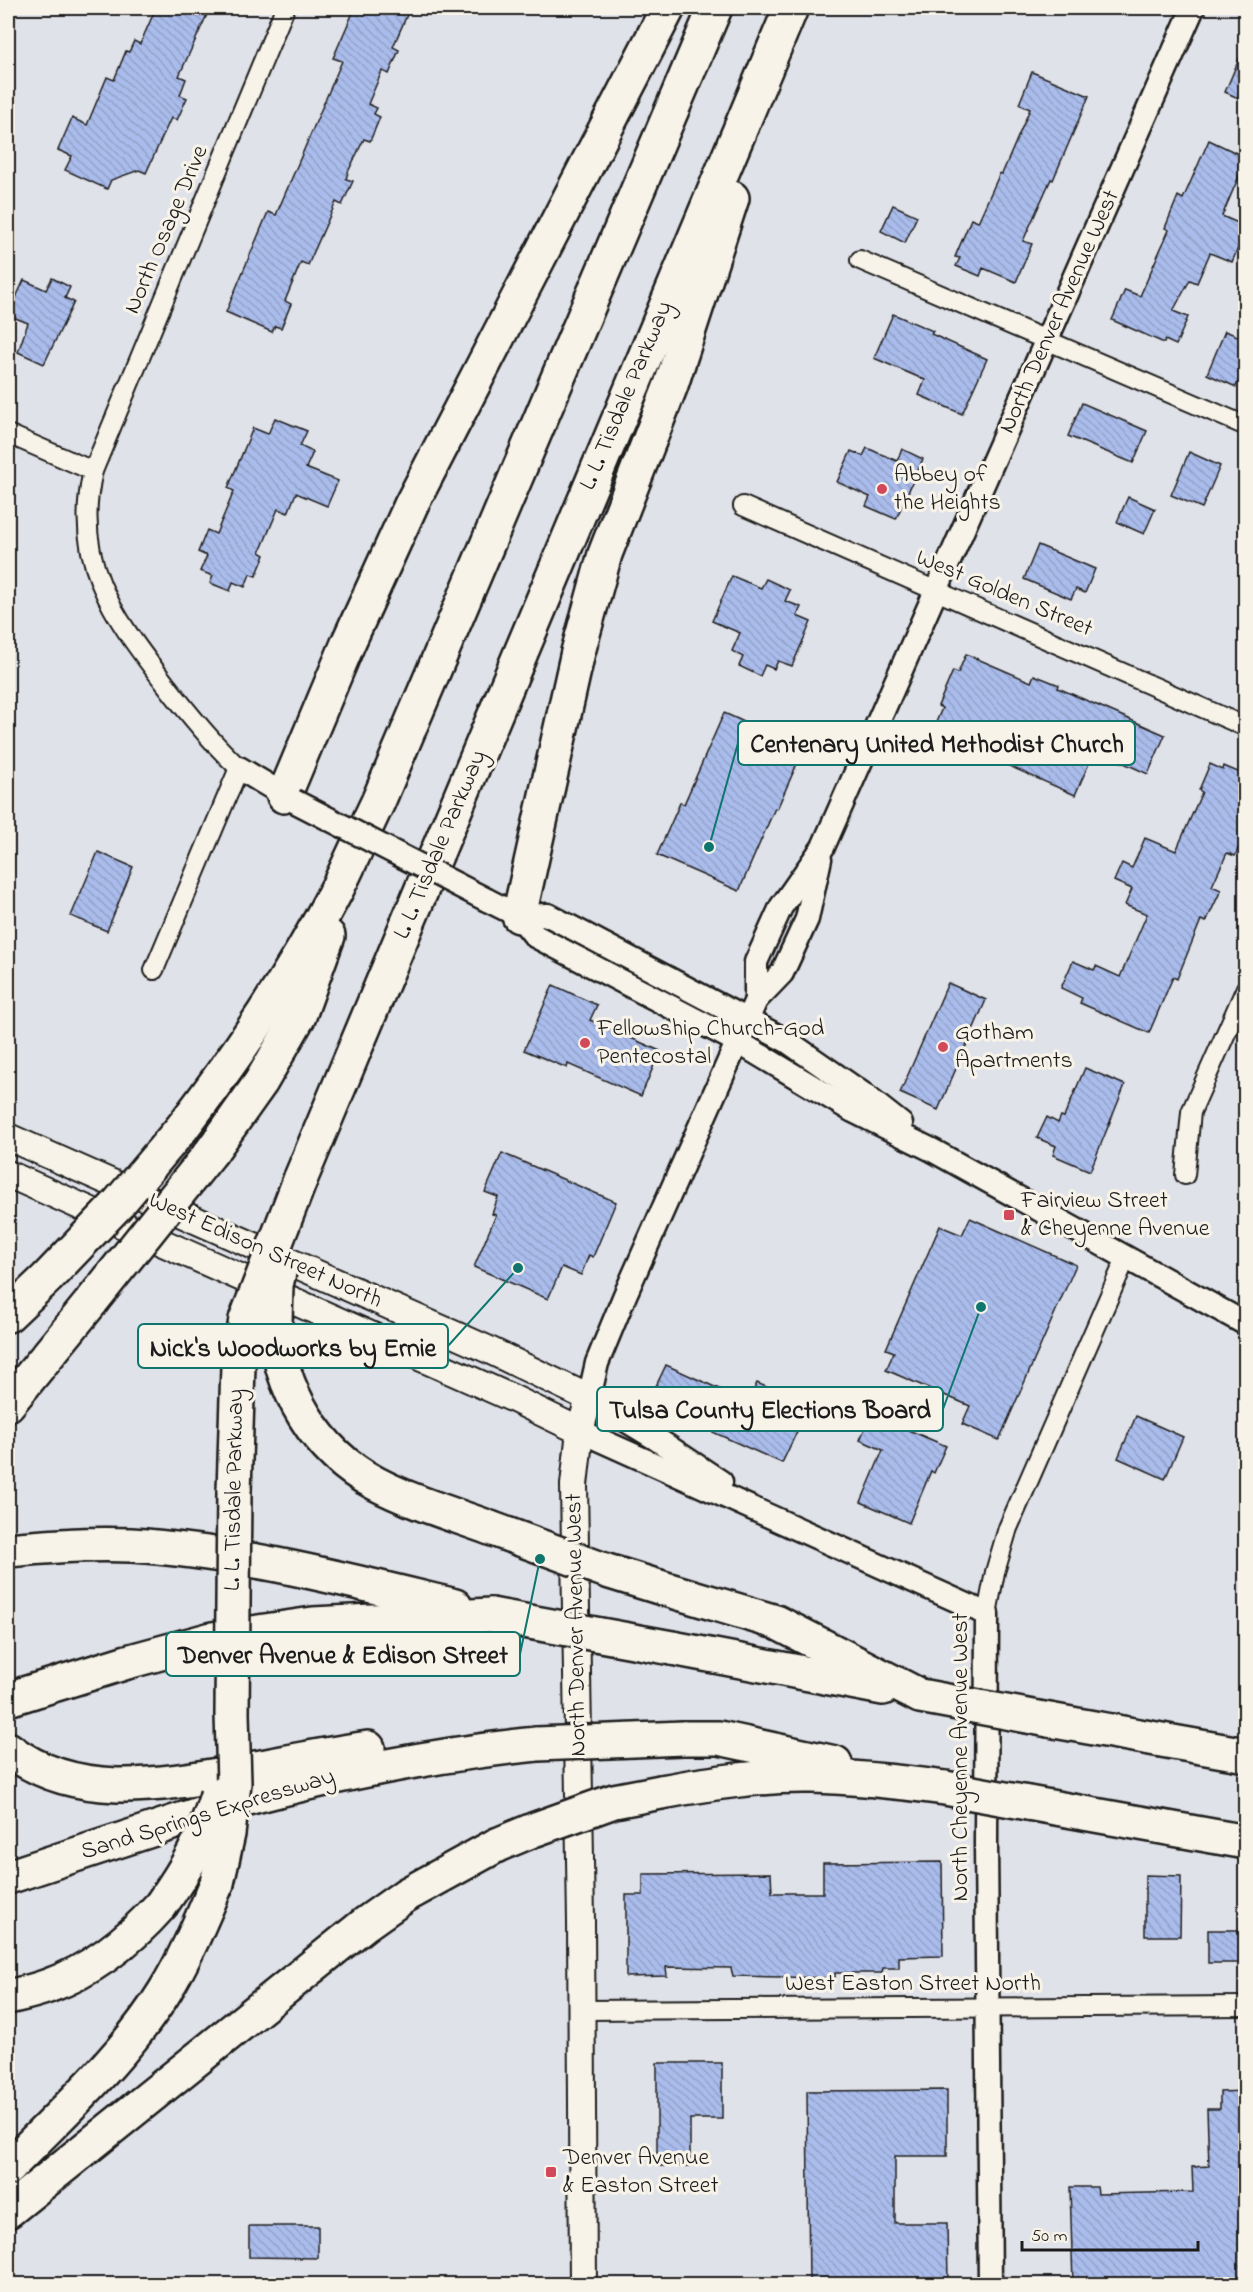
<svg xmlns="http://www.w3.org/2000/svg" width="1253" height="2292" font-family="'Indie Flower',sans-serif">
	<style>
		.building { fill: url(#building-back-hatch); stroke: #1c1c1c; stroke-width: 1.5 }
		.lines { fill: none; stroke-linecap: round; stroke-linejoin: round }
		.minor-casing { stroke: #1c1c1c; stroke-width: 22 }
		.tertiary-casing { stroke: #1c1c1c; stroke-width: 27 }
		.secondary-casing { stroke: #1c1c1c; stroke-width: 30 }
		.motorway-casing { stroke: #1c1c1c; stroke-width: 38 }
		.minor { stroke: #f7f3e8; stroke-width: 18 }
		.tertiary { stroke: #f7f3e8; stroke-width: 22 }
		.secondary { stroke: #f7f3e8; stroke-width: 26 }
		.motorway { stroke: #f7f3e8; stroke-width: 33 }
		.tertiary-bridge-casing { stroke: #1c1c1c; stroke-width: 27; stroke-linecap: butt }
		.motorway-bridge-casing { stroke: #1c1c1c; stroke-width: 38; stroke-linecap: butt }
		.tertiary-bridge { stroke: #f7f3e8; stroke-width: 22 }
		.motorway-bridge { stroke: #f7f3e8; stroke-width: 33 }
		.poi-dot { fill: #d1495b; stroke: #f7f3e8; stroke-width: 2 }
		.labels { text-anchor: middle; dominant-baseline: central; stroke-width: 6; stroke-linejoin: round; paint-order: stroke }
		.street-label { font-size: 24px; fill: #1c1c1c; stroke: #f7f3e8 }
		.poi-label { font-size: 24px; fill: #1c1c1c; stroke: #f7f3e8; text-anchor: start }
		.leader { fill: none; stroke: #0f766e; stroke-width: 2 }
		.callout-dot { fill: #0f766e; stroke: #f7f3e8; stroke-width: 2 }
		.callout { fill: #f7f3e8; stroke: #0f766e; stroke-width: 2 }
		.callout-label { font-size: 26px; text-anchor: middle; font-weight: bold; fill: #1c1c1c }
	</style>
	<defs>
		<pattern id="building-back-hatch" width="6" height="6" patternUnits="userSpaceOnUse" patternTransform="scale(1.5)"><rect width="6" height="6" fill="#aabceb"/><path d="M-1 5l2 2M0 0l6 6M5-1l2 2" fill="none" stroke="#92a1c9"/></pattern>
	</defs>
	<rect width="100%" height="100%" fill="#e0e2e9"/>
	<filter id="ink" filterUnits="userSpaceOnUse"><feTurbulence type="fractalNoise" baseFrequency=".0167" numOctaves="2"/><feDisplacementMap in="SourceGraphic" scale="12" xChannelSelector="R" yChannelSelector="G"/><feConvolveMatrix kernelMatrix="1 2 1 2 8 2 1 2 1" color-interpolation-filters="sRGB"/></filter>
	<g filter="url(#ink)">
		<g class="building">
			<path d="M156,8h54l-31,68 7,3 -6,16 7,3 -10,22 -6,-2 -25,55 -7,-3 -28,10 -4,9 -42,-19 7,-14 -14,-6 14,-32 15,7 20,-48 7,3 12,-29 3,1 5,-11 6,3z"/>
			<path d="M355,8h55l-17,39 6,3 -10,24 -7,-3 -14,33 9,4 -3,6 6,3 -10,24 -6,-2 -16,33 -2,7 7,2 -11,24 -6,-3 -28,63 -7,-3 -16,39 6,3 -10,24 -6,-2 -3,6 -46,-20 42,-100 8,3 66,-154 -9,-3z"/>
			<path d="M1245,45v56l-20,-9z"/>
			<path d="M1032,72l57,24 -36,84 -2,-1 -28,62 9,3 -16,38 -33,-14 -3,8 -24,-10 4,-8 -5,-1 16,-38 7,3 22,-49 2,1 28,-65 -11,-5z"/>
			<path d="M1209,140l36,17v5l-23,54 23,10v6l-13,30 -22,-9 -13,30 -7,-3 -17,31 15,6 -12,28 -11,-5 -1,3 -52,-23 13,-30 15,6 29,-66 -4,-2 13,-32 5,3z"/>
			<path d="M893,205l24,11 -12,27 -24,-12z"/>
			<path d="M52,278l18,9 -5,11 9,4 -30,62 -26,-12 10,-29 -20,-8 16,-35 22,10z"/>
			<path d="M893,314l40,17 -2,3 56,25 -25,55 -43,-19 6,-15 -51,-22z"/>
			<path d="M1225,331l20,8v27l-9,21 -29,-13z"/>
			<path d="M1082,403l65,28 -14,32 -65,-27z"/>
			<path d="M275,418l32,13 -7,15 13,6 -7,16 32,13 -11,25 -31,-13 -8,20 -10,-4 -18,43 5,3 -9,21 -6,-2 -5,13 -12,-5 -3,9 -20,-8 3,-7 -13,-5 7,-15 -9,-4 9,-22 9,4 18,-43 -6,-3 25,-60 15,6z"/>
			<path d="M867,448l30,13 5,-12 21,10 -27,60 -30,-13 4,-9 -33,-15 14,-31 12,5z"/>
			<path d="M1189,452l31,14 -18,42 -31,-13z"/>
			<path d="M1128,497l27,12 -11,25 -27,-12z"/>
			<path d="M1038,545l57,24 -10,24 -9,-4 -5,10 -47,-20z"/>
			<path d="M732,576l29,12 5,-9 24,11 -5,11 16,6 -4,9 14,6 -19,44 -14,-5 -4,8 -9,-4 -5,11 -21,-10 4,-9 -11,-6 8,-18 -28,-12z"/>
			<path d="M966,654l65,28 3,-7 25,10 -1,3 107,47 -17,39 -53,-24 -20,45 -75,-33 2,-5 -68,-30 8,-19 -4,-2 15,-35 5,2z"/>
			<path d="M724,713l80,35 -27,61 -2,-1 -36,83 -82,-36 23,-52 4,1z"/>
			<path d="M1210,764l13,6 1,-4 21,9v58l-10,23 -8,-3 -15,33 9,4 -15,32 -5,-2 -24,59 -4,-2 -24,56 -69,-30 2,-5 -21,-10 12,-27 21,9 2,-4 24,11 27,-63 -22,-9 7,-16 -18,-8 8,-18 10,5 13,-30 31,13 26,-59 -3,-2z"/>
			<path d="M98,852l35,15 -26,64 -36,-15z"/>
			<path d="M948,983l38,17 -48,110 -38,-17z"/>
			<path d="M553,985l44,20 -7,15 70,31 -19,45 -73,-32 -1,4 -43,-18z"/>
			<path d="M1085,1068l40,17 -35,86 -37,-16 3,-9 -19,-8 10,-21 11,6 3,-7 3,1z"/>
			<path d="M502,1153l114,49 -23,55 -4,-2 -8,20 -19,-8 -14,32 -74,-32 22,-52 -4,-1 6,-17 -13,-5z"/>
			<path d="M970,1218l106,47 -77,175 -37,-16 8,-18 -84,-36 8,-18 -8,-3 54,-123 22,9z"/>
			<path d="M666,1365l82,37 9,-19 21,9 -8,19 30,14 -18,38 -134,-60z"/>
			<path d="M871,1414l75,32 -12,27 -3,-2 -22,52 -48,-21 22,-52 -23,-10z"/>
			<path d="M1136,1416l47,21 -18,42 -47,-21z"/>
			<path d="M942,1862l1,94 -44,1v11h-16l-1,5h-47v5l-102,-2 -2,-8 -65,-1 1,9 -41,1v-82h17v-21l128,-1 1,20h51v-30z"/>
			<path d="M1145,1875l36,1 -1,60h-35z"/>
			<rect x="1208" y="1930" width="37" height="33"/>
			<path d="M657,2063h65v56h-32v47h-33z"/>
			<path d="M947,2090v66h-52v67h52l1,61h-139l-2,-193z"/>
			<path d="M1245,2091v193h-172l-3,-97h27l1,7 95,-2 -1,-25 17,-1 -2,-57h13v-17z"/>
			<path d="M249,2226h69v32l-69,-1z"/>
		</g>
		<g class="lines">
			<defs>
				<g id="minor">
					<path d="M860,260l386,166"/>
					<path d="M8,434l85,37"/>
					<path d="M743,506l503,221"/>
					<path d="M154,970l85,-202c-28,-26 -52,-56 -75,-86 -52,-67 -92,-123 -71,-211l192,-463"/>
					<path d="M1185,1175l6,-63 55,-124"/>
					<path d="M987,1614l8,-42 13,-44 118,-270"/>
					<path d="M581,2010l665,-4"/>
				</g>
				<g id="tertiary">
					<path d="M239,768l55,33"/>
					<path d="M487,900l32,16 16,20 203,106 115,69 79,39 314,174"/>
					<path d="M519,916l29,-1 239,126 76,53 38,30"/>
					<path d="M756,1000v-38l25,-55 42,-60 370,-839"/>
					<path d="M580,1431l407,183 -1,230 4,440"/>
					<path d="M721,1482l-66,-44 -66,-40 8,-35 28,-68 131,-295 26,-27 25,-54 13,-60"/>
				</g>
				<g id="secondary">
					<path d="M8,1137l479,212 102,49 -9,33 -6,54 7,437 2,362"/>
					<path d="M8,1174l504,224 68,33"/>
				</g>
				<g id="motorway">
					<path d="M284,796l65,-155 62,-136 257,-497"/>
					<path d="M519,916l59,-264 27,-98 66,-169 61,-187"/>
					<path d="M182,1128c58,-76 111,-154 155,-239 14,-28 27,-58 41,-87l337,-794"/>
					<path d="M212,1151l49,-69 38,-66 29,-80"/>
					<path d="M300,1180l491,-1172"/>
					<path d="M8,1315l39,-37"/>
					<path d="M275,1323c4,65 41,129 100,160 36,19 77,31 115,45"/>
					<path d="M8,1404l84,-103"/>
					<path d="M234,1491l4,-125 8,-46"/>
					<path d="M8,1550c41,-4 82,-7 123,-5 110,7 217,35 324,61"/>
					<path d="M659,1587l117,35 144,74"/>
					<path d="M672,1648l211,40"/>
					<path d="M8,1699l119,-37 85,-23 101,-15 178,-9"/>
					<path d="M1049,1720l197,35"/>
					<path d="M683,1738h36l116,25"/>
					<path d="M8,1749c69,54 158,35 238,21 40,-8 81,-16 122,-22"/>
					<path d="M661,1792c50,-9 101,-17 151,-16 45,1 88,6 133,12"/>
					<path d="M1028,1803l218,39"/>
					<path d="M8,1877l243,-80c96,-25 187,-43 286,-53"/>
					<path d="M8,1997c13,-3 27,-6 40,-11 45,-16 82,-46 113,-81"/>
					<path d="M8,2168c54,-56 116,-110 157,-177 21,-34 36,-71 52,-108"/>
					<path d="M8,2211l357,-287 41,-29 91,-50"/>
				</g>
			</defs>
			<use href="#minor" class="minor-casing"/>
			<use href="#tertiary" class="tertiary-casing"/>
			<use href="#secondary" class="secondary-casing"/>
			<use href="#motorway" class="motorway-casing"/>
			<use href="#minor" class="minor"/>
			<use href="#tertiary" class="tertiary"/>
			<use href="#secondary" class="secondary"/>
			<use href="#motorway" class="motorway"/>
			<defs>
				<path id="tertiary-bridge" d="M294,801l193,99"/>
				<g id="motorway-bridge">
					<path d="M47,1278l70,-73 65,-77"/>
					<path d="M92,1301l120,-150"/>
					<path d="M246,1320l54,-140"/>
					<path d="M275,1323l1,-38 5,-21"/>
					<path d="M490,1528l117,43 52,16"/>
					<path d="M491,1615l181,33"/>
					<path d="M920,1696l129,24"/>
					<path d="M537,1744l146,-6"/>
					<path d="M945,1788l83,15"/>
					<path d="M497,1845l36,-15 81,-29 47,-9"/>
					<path d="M217,1883l11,-49 6,-51 -2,-69 2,-223"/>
					<path d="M161,1905c26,-37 43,-66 56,-110"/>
				</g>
			</defs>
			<use href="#tertiary-bridge" class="tertiary-bridge-casing"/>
			<use href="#motorway-bridge" class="motorway-bridge-casing"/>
			<use href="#tertiary-bridge" class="tertiary-bridge"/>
			<use href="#motorway-bridge" class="motorway-bridge"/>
		</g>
	</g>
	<g class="poi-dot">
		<circle cx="882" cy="489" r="6"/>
		<circle cx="585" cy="1043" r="6"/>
		<circle cx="943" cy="1047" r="6"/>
		<rect x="1003" y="1209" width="12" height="12" rx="3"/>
		<rect x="545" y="2166" width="12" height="12" rx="3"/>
	</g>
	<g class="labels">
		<g class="street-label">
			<text transform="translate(167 230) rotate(-67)">North Osage Drive</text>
			<text transform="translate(1060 312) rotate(-66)">North Denver Avenue West</text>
			<text transform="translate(627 396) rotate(-67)">L. L. Tisdale Parkway</text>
			<text transform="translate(1004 594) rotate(23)">West Golden Street</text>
			<text transform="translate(441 845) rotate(-67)">L. L. Tisdale Parkway</text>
			<text transform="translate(265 1251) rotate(24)">West Edison Street North</text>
			<text transform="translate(235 1490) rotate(-89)">L. L. Tisdale Parkway</text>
			<text transform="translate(577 1625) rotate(-91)">North Denver Avenue West</text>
			<text transform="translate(961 1757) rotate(-90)">North Cheyenne Avenue West</text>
			<text transform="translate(208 1815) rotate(-17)">Sand Springs Expressway</text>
			<text x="913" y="1984">West Easton Street North</text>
		</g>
		<g class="poi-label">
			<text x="894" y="475">Abbey of<tspan x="894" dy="28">the Heights</tspan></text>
			<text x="597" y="1029">Fellowship Church-God<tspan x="597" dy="28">Pentecostal</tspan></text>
			<text x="955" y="1033">Gotham<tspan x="955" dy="28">Apartments</tspan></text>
			<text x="1021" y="1201">Fairview Street<tspan x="1021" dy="28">&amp; Cheyenne Avenue</tspan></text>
			<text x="563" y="2158">Denver Avenue<tspan x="563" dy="28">&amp; Easton Street</tspan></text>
		</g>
	</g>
	<path class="leader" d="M709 847L738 743M518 1268L448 1346M981 1307L943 1409M540 1559L520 1654"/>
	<g class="callout-dot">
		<circle cx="709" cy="847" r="6"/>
		<circle cx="518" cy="1268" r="6"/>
		<circle cx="981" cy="1307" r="6"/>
		<circle cx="540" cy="1559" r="6"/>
	</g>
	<g class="callout">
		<rect x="738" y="721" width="397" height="44" rx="6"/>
		<rect x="138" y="1324" width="310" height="44" rx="6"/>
		<rect x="597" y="1387" width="346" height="44" rx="6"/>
		<rect x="166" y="1632" width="354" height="44" rx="6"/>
	</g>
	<g class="callout-label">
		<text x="937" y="752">Centenary United Methodist Church</text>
		<text x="293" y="1356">Nick's Woodworks by Ernie</text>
		<text x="770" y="1418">Tulsa County Elections Board</text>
		<text x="343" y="1663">Denver Avenue &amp; Edison Street</text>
	</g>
	<rect width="1253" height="2292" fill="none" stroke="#f7f3e8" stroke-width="30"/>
	<rect x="15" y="15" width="1223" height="2262" fill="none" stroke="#1c1c1c" stroke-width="2" filter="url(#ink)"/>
	<path d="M1022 2241v9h176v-9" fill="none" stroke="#1c1c1c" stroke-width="3"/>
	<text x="1031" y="2241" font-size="18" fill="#1c1c1c" stroke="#f7f3e8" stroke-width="4.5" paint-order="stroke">50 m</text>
</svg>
